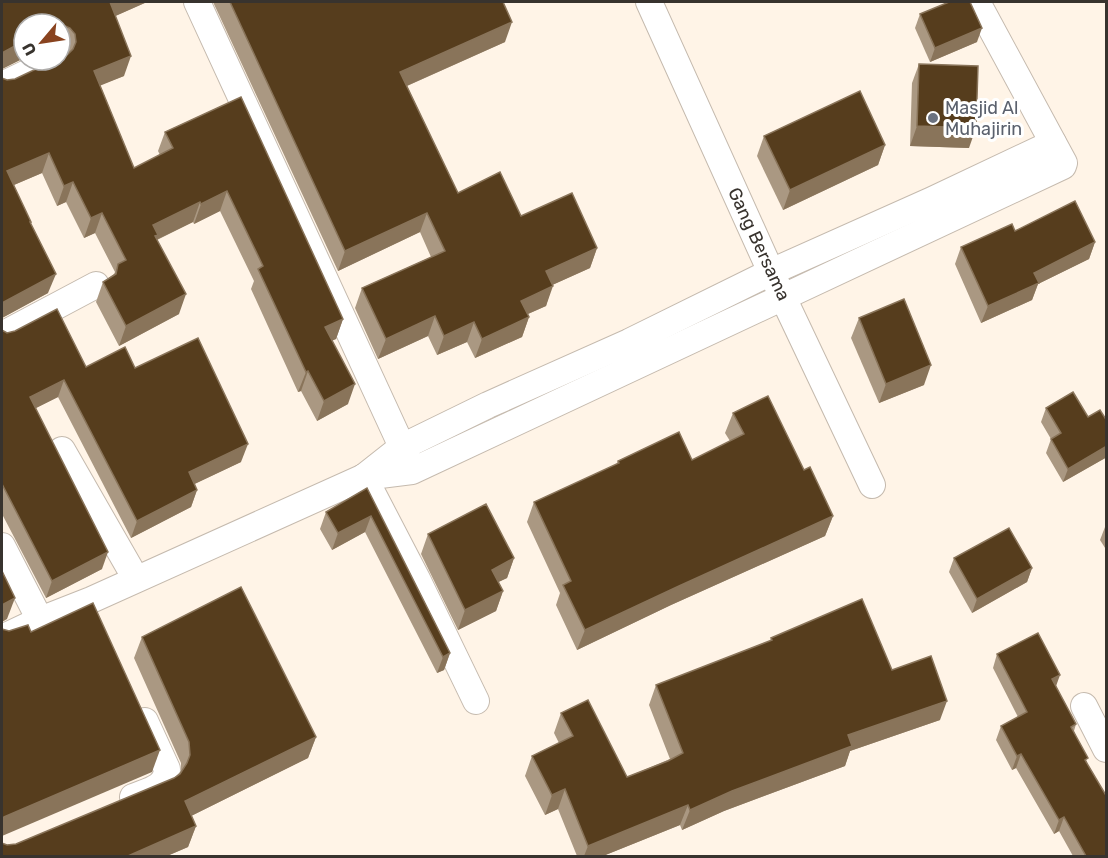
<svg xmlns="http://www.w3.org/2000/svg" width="1108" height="858" font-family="Rubik,sans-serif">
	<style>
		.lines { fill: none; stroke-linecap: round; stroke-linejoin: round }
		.street-casing { stroke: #c5baae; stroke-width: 28 }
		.street { stroke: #fff; stroke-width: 26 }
		.wall { fill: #aa9882 }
		.shaded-wall { fill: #89745a }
		.building { fill: #563d1d; stroke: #89745a; stroke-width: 1.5 }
		.worship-dot { fill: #6b7280; stroke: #fff; stroke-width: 2 }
		.labels { text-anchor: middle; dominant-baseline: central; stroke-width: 6; stroke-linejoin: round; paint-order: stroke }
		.worship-label { font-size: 18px; fill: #5b616d; stroke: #fff; text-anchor: start }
		.street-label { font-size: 18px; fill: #38332e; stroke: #fff }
	</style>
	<rect width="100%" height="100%" fill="#fff4e7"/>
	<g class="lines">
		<defs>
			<g id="street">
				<path d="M197,2l212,460"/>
				<path d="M649,2l122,270 101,213"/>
				<path d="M2,85l52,-25"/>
				<path d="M2,335l94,-50"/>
				<path d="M62,450l74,129"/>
				<path d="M364,477l48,-6 651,-305 1,-3 -87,-161"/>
				<path d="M364,477l53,102 59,122"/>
				<path d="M2,546l38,74"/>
				<path d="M2,638l38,-18 51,-20 273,-123 38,-30 86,-42 141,-63 142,-70 161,-72 121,-57"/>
				<path d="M1084,706l22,43"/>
				<path d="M133,797c14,-6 34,-9 34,-28l-22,-48"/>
			</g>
		</defs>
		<use href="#street" class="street-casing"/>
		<use href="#street" class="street"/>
	</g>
	<g class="wall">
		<path d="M2,2h145l-32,14 9,60 -24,9 34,83 26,-13 -2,-4 7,-19 76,-35 102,222 -7,20 -4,1 16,64 -31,17 -16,-30 -3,1 -47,-103 3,-8 -34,-70 -26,13 -1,-2 -36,18 22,74 -60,32 -23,-44 7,-20 11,-8 1,-2 -20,-39 -11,5 -18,-36 -9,4 -15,-33 -28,12 16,39 18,69 -46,25 5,-238 8,-1 53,-25 -5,-6 -3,-1v-23h-36v34l-22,11z"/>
		<path d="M213,2h290l2,40 -98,44 51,107 63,23 76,32 -7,20 -38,17 -6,21 -18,8 1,3 -7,20 -47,21 -8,-16 -30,13 -9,-19 -50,23 -23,-51 7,-20 69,-31 -11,-25 -82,39z"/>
		<path d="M920,14l57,28 -47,20 -15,-34z"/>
		<path d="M919,64l50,84 -59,-2 2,-63z"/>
		<path d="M764,136l121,9 -7,20 -95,45 -26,-54z"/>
		<path d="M1015,231l80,11 -6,17 -51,25 -6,16 -51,23 -26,-59 6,-17z"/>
		<path d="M859,318l65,67 -45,18 -28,-65z"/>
		<path d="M2,330l84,37 49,1 106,94 -47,22 3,6 -6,17 -60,31 -73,-141 -22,11 66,161 -56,29 -44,-84z"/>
		<path d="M1046,408l61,13v36l-44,25 -17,-29 5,-14 -10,-17z"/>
		<path d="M733,413l71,57 29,46 -8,20 -154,69 -94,45 -21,-45 4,-12 -33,-71 7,-20 82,-37 2,-4 74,-1 38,-19 -5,-8z"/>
		<path d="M367,488l83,165 -6,17 -7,3 -72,-141 -33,18 -12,-21 6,-17z"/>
		<path d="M1107,526v25l-7,-11 5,-13z"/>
		<path d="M428,534l86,24 -7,20 -9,4 5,9 -7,20 -38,19 -37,-76z"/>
		<path d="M954,558l78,10 -5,14 -55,31 -23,-41z"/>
		<path d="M142,637l174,100 -8,21 -117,58 5,10 -8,21 -21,9h-165l5,-11 9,-1 158,-66 7,-7v-8l-47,-105z"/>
		<path d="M771,638l121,32 48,50 -90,31 -5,15 -121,45 -42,19 -2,-5 -77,31h-26l-19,-47 -13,6 -20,-39 7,-20 27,-13 -5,-10 7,-20 66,64 43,-18 -21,-54 7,-20 114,-44z"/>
		<path d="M997,654l59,32 20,38 -2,7 13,31 20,94h-34l-14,-25 -5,3 -38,-66 -4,2 -16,-30 5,-14 17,-9 -25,-49z"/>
	</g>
	<g class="shaded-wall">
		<path d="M110,2h37l-45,20z"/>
		<path d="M512,22l-7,20 -112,50 7,-20z"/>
		<path d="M982,28l-5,14 -47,20 5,-14z"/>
		<path d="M24,41v17l-22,11v-16z"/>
		<path d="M131,56l-7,20 -37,15 7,-20z"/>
		<path d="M917,126l59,2 -7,20 -59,-2z"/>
		<path d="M885,145l-7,20 -95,45 7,-20z"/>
		<path d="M49,153l-7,20 -40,17 5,-19z"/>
		<path d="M73,182l-7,20 -9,4 7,-20z"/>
		<path d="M227,191l-7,20 -26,13 7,-20z"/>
		<path d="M200,202l-7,20 -37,18 -5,14 2,-29z"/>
		<path d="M102,213l-7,20 -11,5 7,-20z"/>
		<path d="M427,213l-7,19 -82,39 7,-20z"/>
		<path d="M1095,242l-6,17 -51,25 -6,16 -51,23 7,-17 46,-33z"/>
		<path d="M597,248l-7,20 -51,23 7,-20z"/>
		<path d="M56,274l-8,19 -46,25v-15z"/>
		<path d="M553,286l-7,20 -32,14 7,-19z"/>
		<path d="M186,294l-7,20 -60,32 7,-20z"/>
		<path d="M435,316l-7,20 -50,23 8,-20z"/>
		<path d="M529,317l-7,20 -47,21 7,-19z"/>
		<path d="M343,319l-7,20 -18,8 7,-20z"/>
		<path d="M474,322l-7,20 -30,13 7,-19z"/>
		<path d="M931,365l-7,20 -45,18 7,-19z"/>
		<path d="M308,371l-7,20 -3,1 8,-20z"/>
		<path d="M64,380l-6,17 -34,17 6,-17z"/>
		<path d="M355,384l-7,20 -31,17 7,-20z"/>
		<path d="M248,444l-7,18 -59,28 7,-18z"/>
		<path d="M1107,446v11l-44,25 5,-13z"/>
		<path d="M197,490l-6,17 -60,31 6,-17z"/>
		<path d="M371,516l-6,16 -33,18 6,-17z"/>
		<path d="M833,516l-8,20 -154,69 -94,45 8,-20 94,-44z"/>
		<path d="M108,552l-6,17 -56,29 6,-17z"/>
		<path d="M514,558l-7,20 -23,11 8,-19z"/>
		<path d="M1032,568l-5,14 -55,31 5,-14z"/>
		<path d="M503,591l-7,20 -38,19 7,-20z"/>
		<path d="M15,598l-8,21 -5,3v-17z"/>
		<path d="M450,653l-6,17 -7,3 6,-16z"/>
		<path d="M1060,675l-5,14 -3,-10z"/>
		<path d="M947,701l-7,19 -90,31 -5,15 -121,45 -42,19 8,-20 158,-75z"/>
		<path d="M316,737l-8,21 -131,65 8,-22z"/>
		<path d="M160,750l-8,22 -150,64v-17l2,-2z"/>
		<path d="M1021,754l-5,14 -4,2 5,-14z"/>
		<path d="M565,789l-7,20 -13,6 7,-20z"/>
		<path d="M688,805l-8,20 -77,31h-19l4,-10z"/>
		<path d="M1064,817l-5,14 -5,3 5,-14z"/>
		<path d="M196,826l-8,21 -21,9h-39z"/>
	</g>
	<g class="building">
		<path d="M2,2h109h-1l21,54 -37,15 40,97 39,-20 -8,-16 76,-35 102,222 -18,8 30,57 -31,17 -16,-30 -2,1 -48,-103 5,-3 -36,-75 -26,13 -1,-2 -47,23 5,10 -3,1 31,58 -60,32 -23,-44 13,-8 2,-10 8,-4 -24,-47 -11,5 -18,-36 -9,4 -15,-33 -42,18 24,51h-1l26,52 -54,29v-225l5,2 8,-1 40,-19h5v-3l8,-3 5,-5 3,-7 -1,-8 -5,-6 -7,-3 -3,1v-2h-36v17l-22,12z"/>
		<path d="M230,2h273l9,20 -112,50 58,121 42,-21 21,44 51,-23 25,55 -51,23 7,15 -32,15 8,16 -47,22 -8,-17 -30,14 -9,-20 -49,23 -24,-51 83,-37 -18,-38 -82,38z"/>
		<path d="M949,2h21l12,26 -47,20 -15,-34z"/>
		<path d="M919,64l59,2 -2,62 -59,-2z"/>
		<path d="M860,91l25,54 -95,45 -26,-54z"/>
		<path d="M1075,201l20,41 -61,31 5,10 -51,23 -27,-59 51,-23 3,7z"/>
		<path d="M904,299l27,66 -45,19 -27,-66z"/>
		<path d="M57,309l29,58 39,-20 10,21 63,-30 50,106 -59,28 8,18 -60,31 -73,-141 -34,17 78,155 -56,29 -50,-97v-154l5,3 8,-2z"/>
		<path d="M1073,392l15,25 12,-7 7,11v25l-39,23 -17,-30 10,-6 -15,-25z"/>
		<path d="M768,396l36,74 6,-3 23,49 -154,70 -94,44 -22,-45 8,-4 -37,-79 85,-39 -1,-2 61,-29 13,28 52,-26 -11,-21z"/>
		<path d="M367,488l83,165 -7,4 -72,-141 -33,17 -12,-21z"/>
		<path d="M486,504l28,54 -22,12 11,21 -38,19 -37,-76z"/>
		<path d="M1009,528l23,40 -55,31 -23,-41z"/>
		<path d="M2,571l13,27 -13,7z"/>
		<path d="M241,587l75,150 -131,64 11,25 -68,30h-126v-13l5,2 9,-1 158,-66 6,-4 7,-11 3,-8 -1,-13 -47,-105z"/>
		<path d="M862,599l30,71 39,-14 16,45 -99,34 4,11 -120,45 -42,19 -2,-5 -100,41 -23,-57 -13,6 -20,-39 41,-20 -12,-23 27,-13 39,77 41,-16 15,-8 -27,-68 116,-45 -1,-2z"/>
		<path d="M93,603l67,147 -156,67 -2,2v-190l7,2 19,-6 3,7z"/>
		<path d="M1038,633l22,42 -8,4 24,45 -5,3 17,31 -3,2 22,37v59h-21l-22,-39 -5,3 -38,-66 -4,2 -16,-30 26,-14 -30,-58z"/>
	</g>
	<circle class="worship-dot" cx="933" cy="118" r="6"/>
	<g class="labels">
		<g class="worship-label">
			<text x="945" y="108">Masjid Al<tspan x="945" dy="21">Muhajirin</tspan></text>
		</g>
		<g class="street-label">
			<text transform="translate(759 244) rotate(65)">Gang Bersama</text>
		</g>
	</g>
	<rect width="1108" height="858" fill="none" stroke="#38332e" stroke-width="6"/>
	<g transform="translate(42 42) rotate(241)"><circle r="28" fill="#ffffff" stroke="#afadab" stroke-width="1.5"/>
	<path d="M0-4.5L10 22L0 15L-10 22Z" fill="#89431f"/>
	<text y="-9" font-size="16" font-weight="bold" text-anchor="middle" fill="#38332e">U</text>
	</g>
</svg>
